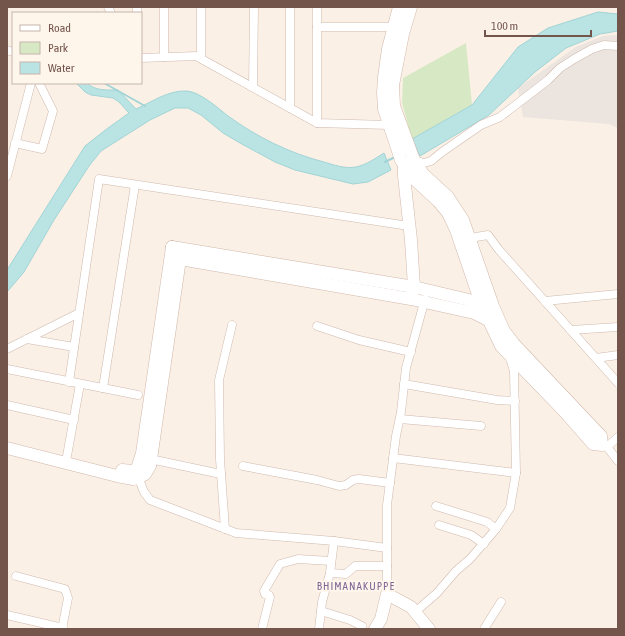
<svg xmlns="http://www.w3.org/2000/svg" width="625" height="636" font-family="'Asap Condensed',sans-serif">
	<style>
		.industrial { fill: #ebe4df }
		.green { fill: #d7e9c4 }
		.water { fill: #bae3e4; stroke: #a1d4d6 }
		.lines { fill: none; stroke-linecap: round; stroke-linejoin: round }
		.stream { stroke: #a1d4d6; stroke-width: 2 }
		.street-casing { stroke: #cfb9af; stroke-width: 9 }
		.secondary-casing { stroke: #d1b8ac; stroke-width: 13 }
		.street { stroke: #fff; stroke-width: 8 }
		.secondary { stroke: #fff; stroke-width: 12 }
		.labels { text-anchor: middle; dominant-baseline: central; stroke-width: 4; stroke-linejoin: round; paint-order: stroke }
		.neighbourhood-label { font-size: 11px; letter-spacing: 1px; fill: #816797; stroke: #fef5eb }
	</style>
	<rect width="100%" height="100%" fill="#fbf0e5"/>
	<path class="industrial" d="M618,35v93l-9,-4 -86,-7 -5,-29 58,-41 27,-11z"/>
	<path class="green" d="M466,43l6,62 -60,34 -10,-36 1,-25z"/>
	<g class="water">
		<path d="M598,12l20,2v17l-18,3 -34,14 -31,24 -46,43 -69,41 -8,-17 60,-34 46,-58 30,-19z"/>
		<path d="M76,83h11c8,8 20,7 31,7l18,19c16,-7 32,-19 51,-18 13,1 31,17 41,25 29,21 61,37 96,46 10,3 21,7 32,5 10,-2 20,-9 28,-14l7,17 -23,12 -15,2 -58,-14 -20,-8 -35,-19 -17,-10 -22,-18 -13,-7h-13l-25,12 -49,31 -12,15 -35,54 -30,52 -17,20v-22l78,-124 23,-18 21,-15 -10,-11 -6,-4 -22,-3 -6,-3z"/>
	</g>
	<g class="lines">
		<g class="stream">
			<path d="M104,83l41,23"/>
			<path d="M385,162l10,-5"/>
		</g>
		<defs>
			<g id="street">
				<path d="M108,7l3,6"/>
				<path d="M317,7v116"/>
				<path d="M137,13v-6"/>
				<path d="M317,27h77"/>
				<path d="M7,50l6,2"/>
				<path d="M164,57v-50"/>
				<path d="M141,58l55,-2 121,67 72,2"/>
				<path d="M201,58v-51"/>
				<path d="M253,87l1,-80"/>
				<path d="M290,108v-101"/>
				<path d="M15,143l27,6 11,-38 -14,-28"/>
				<path d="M414,160l10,3 7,-2 11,-9 39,-27 19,-8 48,-37 12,-12 14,-9 18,-10 12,-4 14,1"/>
				<path d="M7,176l24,-93"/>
				<path d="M470,239l6,-2 12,-2 11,15 119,133"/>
				<path d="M545,301l73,-7"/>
				<path d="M317,326l42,14 52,12"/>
				<path d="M571,330l47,-3"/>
				<path d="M27,339l47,8"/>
				<path d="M7,349l72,-36"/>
				<path d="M596,358l22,-3"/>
				<path d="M7,369l131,26"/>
				<path d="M69,382l30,-203 310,47"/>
				<path d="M404,384l93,16 18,1"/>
				<path d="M103,388l32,-203"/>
				<path d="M7,405l67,15"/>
				<path d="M400,419l81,7"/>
				<path d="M602,445l5,2 11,14"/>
				<path d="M607,447l11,-10"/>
				<path d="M67,456l13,-72"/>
				<path d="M393,458l123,15"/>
				<path d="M150,459l71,15"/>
				<path d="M243,466l74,14 22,6 7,-1 7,-5 6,-1 31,4"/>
				<path d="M137,474l7,18 6,8 86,33 98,8 53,7"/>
				<path d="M436,506l51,16 9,7"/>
				<path d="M439,525l32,10 13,9"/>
				<path d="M225,529l-5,-70 -1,-79 13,-55"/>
				<path d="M330,573l16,1 9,-8h32"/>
				<path d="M16,576l49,13 3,9 -6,31"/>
				<path d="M387,594v-89l9,-69 5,-24 5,-44 19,-69"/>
				<path d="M321,611l29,9 12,6"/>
				<path d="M415,612l22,-19 19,-22 14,-12 26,-30 14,-21 6,-35 -2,-102 -4,-13"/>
				<path d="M7,615l56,13"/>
				<path d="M262,629l8,-32 -1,-2 -4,-1 -1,-3 16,-27 18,-5 33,2"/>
				<path d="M319,629l3,-27 8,-29 4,-32"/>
				<path d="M484,629l17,-27"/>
			</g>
			<g id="secondary">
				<path d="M399,7l-11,42 -4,28 -1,16 1,16 17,51 10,16 27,25 10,12 8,17 26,76 19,40 64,66 28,32 9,1 -1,-9 -87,-92 -10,-13 -11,-25 -30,-86 -15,-23 -25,-23 -9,-14 -20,-54 -1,-21 10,-51 8,-27"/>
				<path d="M404,167v9l7,64 3,47 -2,7"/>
				<path d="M172,247l242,40 55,13 18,8"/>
				<path d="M180,259l231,40 63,14 16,8"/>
				<path d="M7,448l110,28 16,3 5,-1 7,-4 5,-8 30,-207 -8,-12"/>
				<path d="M122,470l11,1 4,-2 5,-16 30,-206"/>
				<path d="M375,629l6,-10 6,-25 24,13 18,22"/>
			</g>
		</defs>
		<use href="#street" class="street-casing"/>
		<use href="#secondary" class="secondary-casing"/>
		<use href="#street" class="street"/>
		<use href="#secondary" class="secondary"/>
	</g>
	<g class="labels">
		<g class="neighbourhood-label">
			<text x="356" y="586">BHIMANAKUPPE</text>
		</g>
	</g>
	<rect width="625" height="636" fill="none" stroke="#73554b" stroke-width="16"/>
	<rect x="12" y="12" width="130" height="72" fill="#fef5eb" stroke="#c6b5ab"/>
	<rect x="20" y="25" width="20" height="6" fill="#ffffff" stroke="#c6b5ab"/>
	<text x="48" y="32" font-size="12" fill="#73554b">Road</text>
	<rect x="20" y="42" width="20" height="12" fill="#d7e9c4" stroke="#c6b5ab"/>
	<text x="48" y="52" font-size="12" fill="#73554b">Park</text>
	<rect x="20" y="62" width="20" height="12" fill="#bae3e4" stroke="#c6b5ab"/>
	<text x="48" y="72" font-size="12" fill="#73554b">Water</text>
	<path d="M485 30v6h106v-6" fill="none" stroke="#73554b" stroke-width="2"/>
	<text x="491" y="30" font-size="12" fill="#73554b" stroke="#fef5eb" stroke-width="3" paint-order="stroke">100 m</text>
</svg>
